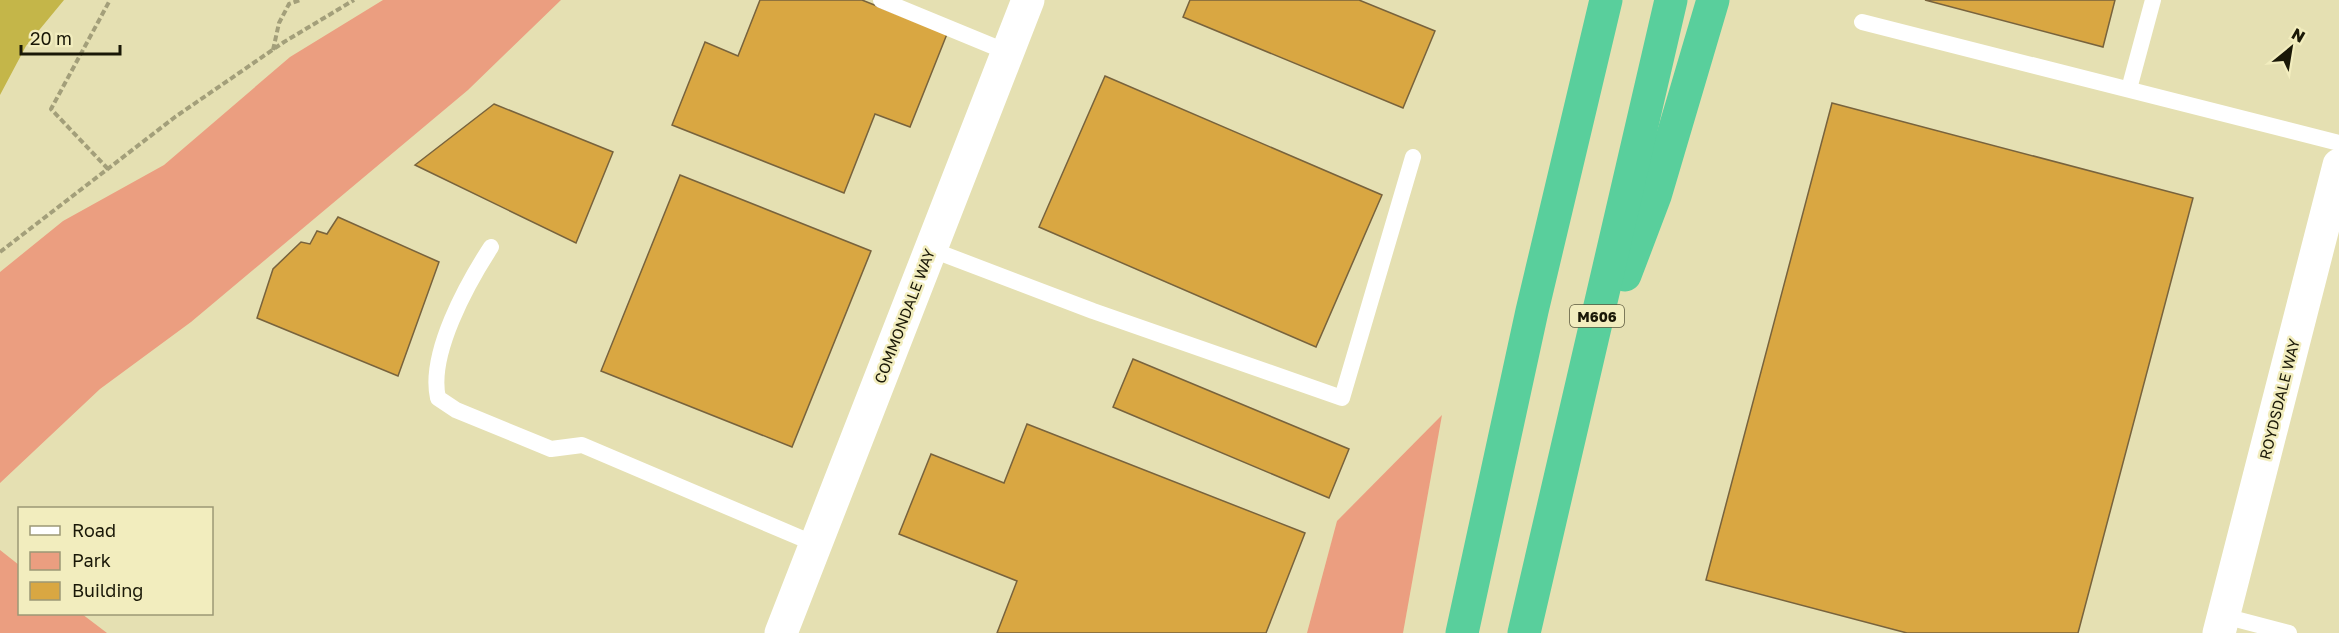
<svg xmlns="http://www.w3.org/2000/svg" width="2339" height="633" font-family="'Golos Text',sans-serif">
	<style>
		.green { fill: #eb9e80 }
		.water { fill: #c4b649 }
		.building { fill: #d9a742; stroke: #78633d; stroke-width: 1.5 }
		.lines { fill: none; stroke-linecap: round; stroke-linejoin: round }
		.path { stroke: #a39f7a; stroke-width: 4; stroke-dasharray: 6 3; stroke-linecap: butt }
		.lane { stroke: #fff; stroke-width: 16 }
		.street { stroke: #fff; stroke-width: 33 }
		.highway { stroke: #59cf9c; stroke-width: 33 }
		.labels { text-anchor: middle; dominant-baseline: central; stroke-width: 5; stroke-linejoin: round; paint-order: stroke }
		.shield { fill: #f2edbe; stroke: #5b583e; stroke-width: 1.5 }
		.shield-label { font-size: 14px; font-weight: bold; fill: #1a1807 }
		.street-label { font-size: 15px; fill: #1a1807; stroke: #f2edbe }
	</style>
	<rect width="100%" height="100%" fill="#e5e0b2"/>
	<g class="green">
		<path d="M383,0h178l-93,90 -277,232 -91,67 -100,94v-211l63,-51 101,-56 126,-108z"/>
		<path d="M1442,415l-39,218h-96l30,-112z"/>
		<path d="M0,550l19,15 1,49h62l25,19h-107z"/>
	</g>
	<path class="water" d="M0,0h64l-38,46 -26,49z"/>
	<g class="building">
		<path d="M760,0h102l85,34 -37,93 -35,-13 -31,79 -172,-68 33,-83 33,14z"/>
		<path d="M1190,0h169l76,31 -32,77 -220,-91z"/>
		<path d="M1925,0h190l-12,47z"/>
		<path d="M1105,76l277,119 -66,152 -277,-120z"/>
		<path d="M1832,103l361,95 -115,435h-171l-201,-53z"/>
		<path d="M494,104l119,48 -37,91 -161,-78z"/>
		<path d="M680,175l191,76 -79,196 -191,-76z"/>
		<path d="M338,217l101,45 -41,114 -141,-58 16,-49 28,-27 9,2 7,-13 10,3z"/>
		<path d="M1133,359l216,90 -20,49 -216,-91z"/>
		<path d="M1027,424l278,109 -39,100h-269l20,-52 -118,-47 32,-80 73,29z"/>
	</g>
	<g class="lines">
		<g class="path">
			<path d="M273,50l6,-27 10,-19 11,-4"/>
			<path d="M108,169l-57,-60 59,-109"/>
			<path d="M0,252l175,-135 109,-75 70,-42"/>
		</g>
		<g class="lane">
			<path d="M881,0l126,52"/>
			<path d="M1862,22l477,121"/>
			<path d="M2129,89l24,-89"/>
			<path d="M491,247c-24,37 -63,107 -53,151l18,12 95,39 31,-4 233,99"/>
			<path d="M930,249l163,62 249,87 71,-241"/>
			<path d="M2224,616l65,17"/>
		</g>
		<g class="street">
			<path d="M781,633l247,-633"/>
			<path d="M2219,633l120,-468"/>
		</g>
		<g class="highway">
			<path d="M1625,275l30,-79 58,-196"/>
			<path d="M1462,633l70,-322 74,-311"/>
			<path d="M1524,633l147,-633"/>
		</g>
	</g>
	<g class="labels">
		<rect class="shield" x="1570" y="305" width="54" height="22" rx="4.5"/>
		<g class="shield-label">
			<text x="1597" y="316">M606</text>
		</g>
		<g class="street-label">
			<text transform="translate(904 316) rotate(-69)">COMMONDALE WAY</text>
			<text transform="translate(2279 399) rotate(-76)">ROYDSDALE WAY</text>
		</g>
	</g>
	<rect x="18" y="507" width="195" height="108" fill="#f2edbe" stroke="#9c9875" stroke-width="1.5"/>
	<rect x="30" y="526" width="30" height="9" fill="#ffffff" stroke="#9c9875" stroke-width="1.5"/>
	<text x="72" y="537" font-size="18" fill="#1a1807">Road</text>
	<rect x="30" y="552" width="30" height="18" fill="#eb9e80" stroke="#9c9875" stroke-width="1.5"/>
	<text x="72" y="567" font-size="18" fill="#1a1807">Park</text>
	<rect x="30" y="582" width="30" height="18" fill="#d9a742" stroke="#9c9875" stroke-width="1.5"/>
	<text x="72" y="597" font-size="18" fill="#1a1807">Building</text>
	<g transform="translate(2291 48) rotate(30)" stroke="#f2edbe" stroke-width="4.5" paint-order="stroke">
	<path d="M0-4.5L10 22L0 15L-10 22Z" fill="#1a1807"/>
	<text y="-9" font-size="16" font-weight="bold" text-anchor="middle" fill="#1a1807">N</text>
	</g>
	<path d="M21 45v9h99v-9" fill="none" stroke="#1a1807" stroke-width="3"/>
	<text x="30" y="45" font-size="18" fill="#1a1807" stroke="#f2edbe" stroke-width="4.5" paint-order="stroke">20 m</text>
</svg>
